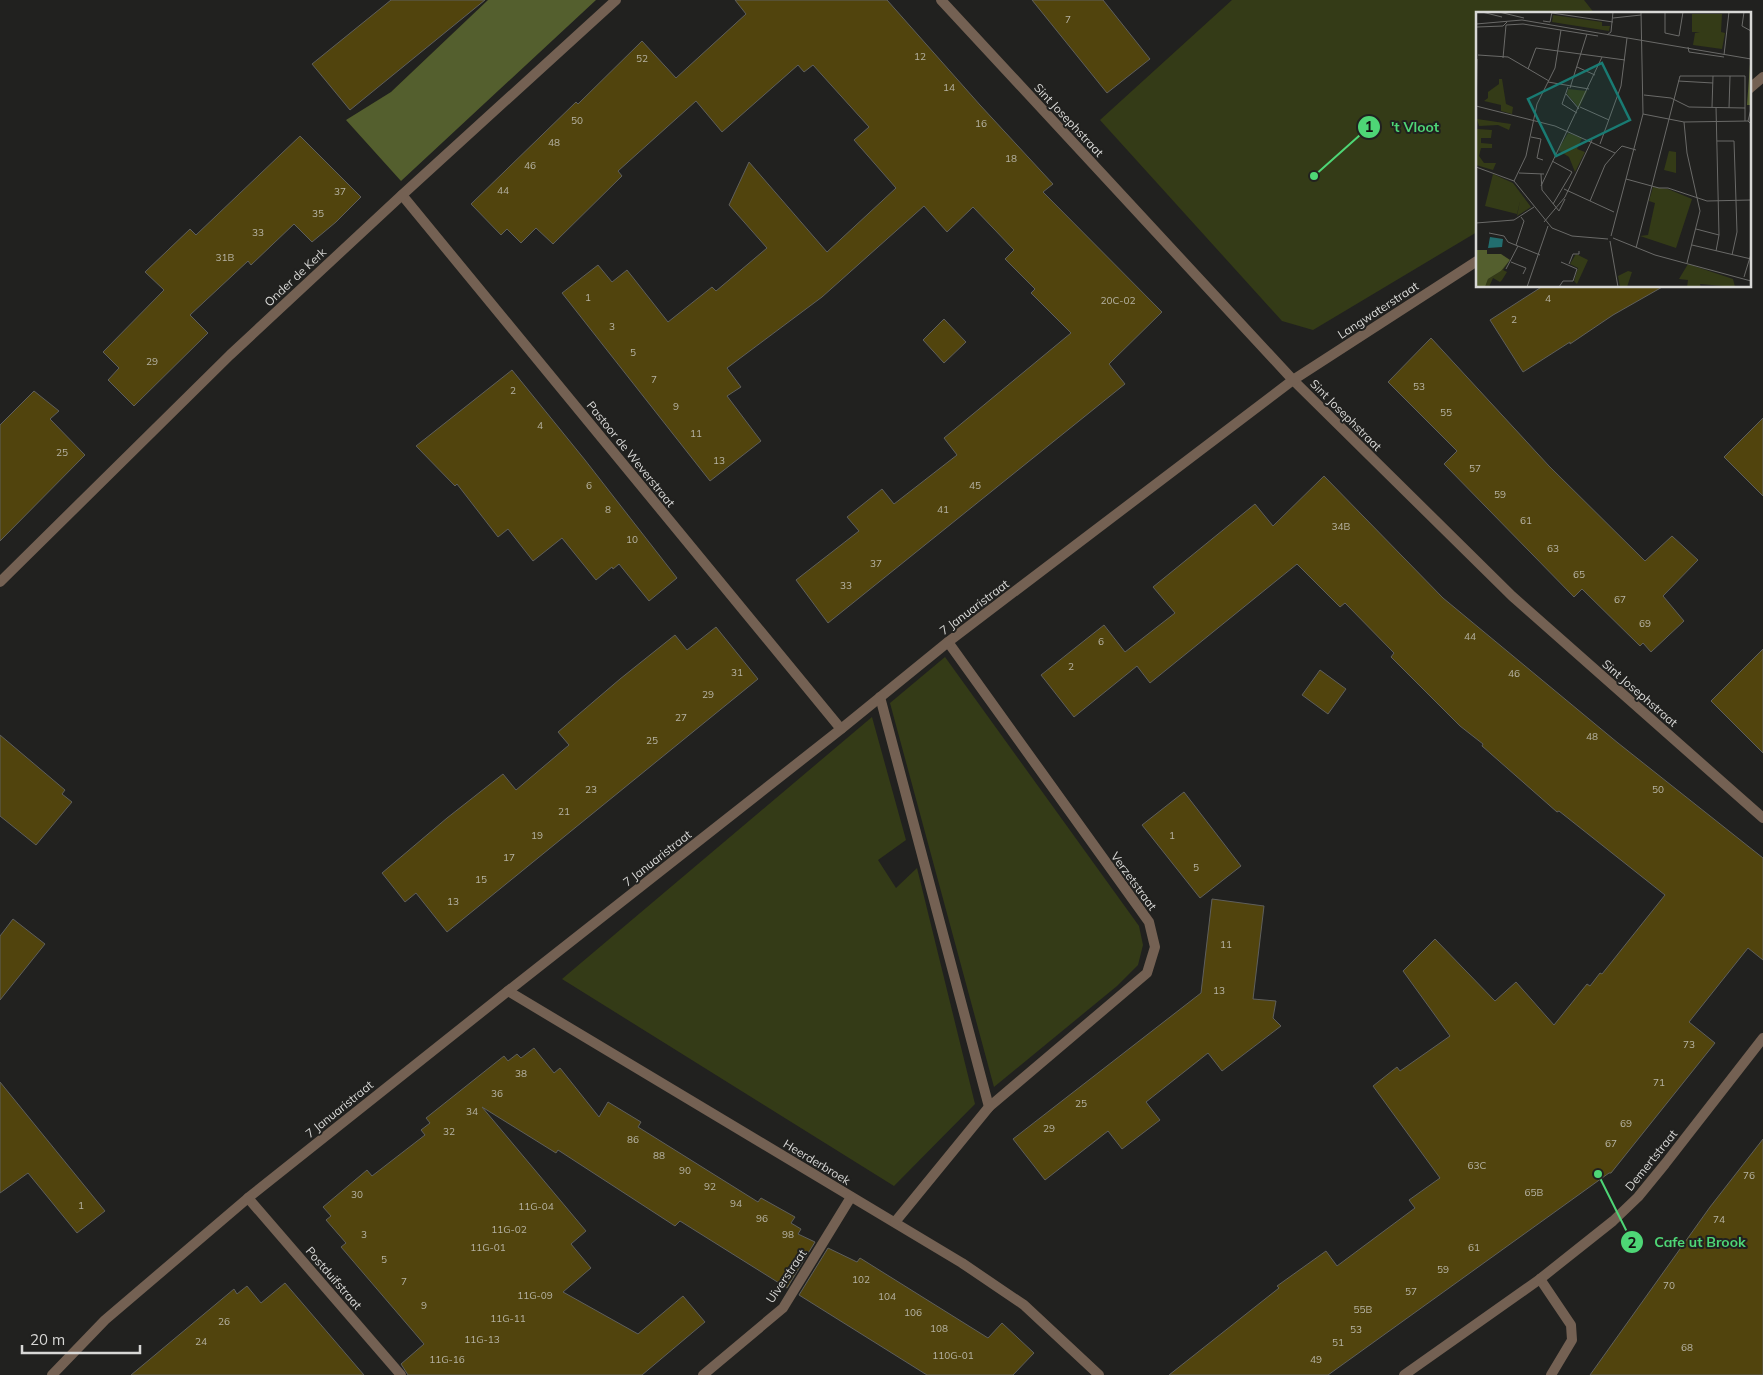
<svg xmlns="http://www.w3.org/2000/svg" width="1763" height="1375" font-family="Mulish,sans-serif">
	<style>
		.green { fill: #343b17 }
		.forest { fill: #545f2e }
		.building { fill: #51440d; stroke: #5f5f5c }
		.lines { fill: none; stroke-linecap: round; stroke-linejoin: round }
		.street { stroke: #746153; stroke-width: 10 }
		.labels { text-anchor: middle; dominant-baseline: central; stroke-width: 4; stroke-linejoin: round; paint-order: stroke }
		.number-label { font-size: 10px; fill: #b6b3a4 }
		.street-label { font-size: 12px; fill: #d8d8d6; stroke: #21211f }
		.inset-road { fill: none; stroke: #6a6a68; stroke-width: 1 }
		.view { fill: #197b73; fill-opacity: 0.15; stroke: #197b73; stroke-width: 2.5 }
		.inset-edge { fill: none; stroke: #d8d8d6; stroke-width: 2.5 }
		.leader { fill: none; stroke: #4ed676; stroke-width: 2 }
		.callout-dot { fill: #4ed676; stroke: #21211f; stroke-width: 2 }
		.mark-label { font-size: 15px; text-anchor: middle; font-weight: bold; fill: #111 }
		.callout-label { font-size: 14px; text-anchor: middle; font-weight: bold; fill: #4ed676; stroke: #21211f; stroke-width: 4; stroke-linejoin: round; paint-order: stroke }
	</style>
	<rect width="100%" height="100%" fill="#21211f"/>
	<g class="green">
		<path d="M1232,0h352l11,14h-118v218l-164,98 -31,-9 -182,-201z"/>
		<path d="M945,657l194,269 4,19 -5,20 -21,21 -123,101 -104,-384z"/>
		<path d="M872,717l34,123 -28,20 18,28 21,-20 58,236 -81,82 -332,-207z"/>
	</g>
	<path class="forest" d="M488,0h108l-195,181 -55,-61 45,-28z"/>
	<g class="building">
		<path d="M391,0h94l-135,110 -38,-46z"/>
		<path d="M735,0h152l93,105 73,79 -10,8 119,120 -53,52 16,20 -297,239 -32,-43 63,-49 -12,-14 35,-28 12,15 63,-49 -13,-17 127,-105 -40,-40 4,-4 -30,-30 9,-9 -41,-43 -26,25 -23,-26 -102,91 -95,71 14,19 -14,9 34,45 -51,40 -148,-188 36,-28 14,17 15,-12 41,52 44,-35 4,4 51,-43 -38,-43 20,-43 78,90 69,-64 -42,-48 15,-13 -56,-62 -9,7 -6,-7 -76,67 -26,-31 -78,70 4,5 -69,68 -17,-16 -15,15 -14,-14 -6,6 -30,-31 105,-102 2,2 64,-63 34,37 70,-64z"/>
		<path d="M1032,0h71l47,59 -43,34z"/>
		<path d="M300,136l61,61 -25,25 -24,20 -18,-18 -43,41 -3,-4 -58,54 18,18 -74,73 -26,-26 11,-12 -16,-16 61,-62 -19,-18 45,-43 6,6z"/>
		<path d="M1543,286h121l-51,29 -43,29v-2l-47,30 -33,-52z"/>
		<path d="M944,319l22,23 -22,21 -21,-23z"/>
		<path d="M1431,338l118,128 96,95 27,-25 26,24 -35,36 21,25 -33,31 -8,-9 -3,3 -58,-57 -8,8 -130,-133 13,-13 -69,-69z"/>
		<path d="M512,370l73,90 92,118 -28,23 -30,-37 -6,5 -1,-2 -16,13 -34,-42 -29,23 -25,-32 -10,8 -41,-53 -2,2 -39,-40z"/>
		<path d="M34,391l25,20 -9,8 35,36 -85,86v-116z"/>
		<path d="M1763,418v78l-39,-39z"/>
		<path d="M1324,476l119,122 175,145 145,115v102l-15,-12 -59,74 26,21 -104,130h-2l-281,202h-159l110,-87 -2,-2 49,-35 11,15 78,-58 -6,-8 31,-22 -67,-92 24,-19 3,4 50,-35 -47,-65 32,-32 60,62 21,-19 38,43 33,-41 3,2 10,-13 2,1 63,-79 -106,-84 -2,1 -75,-66 1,-2 -23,-18 -69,-69 3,-4 -49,-50 -5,4 -43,-43 -147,119 -13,-17 -63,51 -33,-42 63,-50 21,27 50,-39 -22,-26 102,-83 18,22z"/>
		<path d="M716,627l42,52 -311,253 -31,-39 -11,9 -23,-29 65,-55 56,-44 13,16 53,-45 -11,-13 62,-53 55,-44 12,15z"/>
		<path d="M1763,649v104l-52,-52z"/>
		<path d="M1320,670l26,19 -18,25 -26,-19z"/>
		<path d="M0,735l65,55 -3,4 10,8 -36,43 -36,-29z"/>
		<path d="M1184,792l57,74 -41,32 -58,-73z"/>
		<path d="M1212,899l52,7 -11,93 23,2 -3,17 8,8 -59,45 -14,-18 -62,49 14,18 -38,29 -14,-18 -63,49 -32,-41 188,-146z"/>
		<path d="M13,919l32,25 -45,56v-64z"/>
		<path d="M534,1048l20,25 6,-5 39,49 9,-15 33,20 -3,5 120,75 3,-4 34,19 -4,6 10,6 -3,5 17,8 -28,46 -107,-67 -5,5 -117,-76 -2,3 -74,-46 104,124 -15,13 20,24 -28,24 75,42 45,-38 22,26 -63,53h-234l-7,-11 23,-20 -83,-97 5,-4 -20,-23 5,-4 -8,-9 44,-37 5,6 53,-41 -4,-5 9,-7 -4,-5 78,-62 4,5 9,-7 4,4z"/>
		<path d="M0,1082l105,129 -28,22 -49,-60 -28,20z"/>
		<path d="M1763,1139v236h-173l120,-168z"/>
		<path d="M828,1248l29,14 3,-4 128,80 14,-15 32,30 -21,22h-86l-128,-80z"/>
		<path d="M285,1283l79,92h-233l103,-86 3,5 10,-8 14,17z"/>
	</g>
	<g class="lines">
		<g class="street">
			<path d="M941,0l352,380 219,216 251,222"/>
			<path d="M1749,89l14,-12"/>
			<path d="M402,195l439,534"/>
			<path d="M0,582l230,-227 172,-160 214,-195"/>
			<path d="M880,697l109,410"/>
			<path d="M508,991l454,272 62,42 75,70"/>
			<path d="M248,1198l153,177"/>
			<path d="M895,1222l94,-115 158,-134 8,-26 -6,-25 -201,-280"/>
			<path d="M1540,1279l31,46 1,15 -21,35"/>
			<path d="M52,1375l53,-55 143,-122 260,-207 333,-262 107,-87 345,-262 184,-119"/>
			<path d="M703,1375l80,-67 68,-111"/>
			<path d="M1404,1375l136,-96 73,-58 25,-24 27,-33 98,-126"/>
		</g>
	</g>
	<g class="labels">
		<g class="number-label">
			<text x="1068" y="19">7</text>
			<text x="920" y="56">12</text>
			<text x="642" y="58">52</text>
			<text x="949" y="87">14</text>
			<text x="577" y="120">50</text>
			<text x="981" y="123">16</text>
			<text x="554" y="142">48</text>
			<text x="1011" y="158">18</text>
			<text x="530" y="165">46</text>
			<text x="503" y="190">44</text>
			<text x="340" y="191">37</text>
			<text x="318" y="213">35</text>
			<text x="258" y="232">33</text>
			<text x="225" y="257">31B</text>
			<text x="588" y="297">1</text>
			<text x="1548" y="298">4</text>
			<text x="1118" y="300">20C-02</text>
			<text x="1514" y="319">2</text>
			<text x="612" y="326">3</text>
			<text x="633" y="352">5</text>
			<text x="152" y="361">29</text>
			<text x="654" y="379">7</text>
			<text x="1419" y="386">53</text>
			<text x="513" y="390">2</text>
			<text x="676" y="406">9</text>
			<text x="1446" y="412">55</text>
			<text x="540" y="425">4</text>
			<text x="696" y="433">11</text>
			<text x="62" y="452">25</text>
			<text x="719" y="460">13</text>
			<text x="1475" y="468">57</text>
			<text x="589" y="485">6</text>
			<text x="975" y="485">45</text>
			<text x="1500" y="494">59</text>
			<text x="608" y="509">8</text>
			<text x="943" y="509">41</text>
			<text x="1526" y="520">61</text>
			<text x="1341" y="526">34B</text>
			<text x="632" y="539">10</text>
			<text x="1553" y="548">63</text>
			<text x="876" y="563">37</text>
			<text x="1579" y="574">65</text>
			<text x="846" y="585">33</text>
			<text x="1620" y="599">67</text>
			<text x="1645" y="623">69</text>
			<text x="1470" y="636">44</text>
			<text x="1101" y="641">6</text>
			<text x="1071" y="666">2</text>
			<text x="737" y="672">31</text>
			<text x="1514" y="673">46</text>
			<text x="708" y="694">29</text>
			<text x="681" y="717">27</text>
			<text x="1592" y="736">48</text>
			<text x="652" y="740">25</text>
			<text x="591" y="789">23</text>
			<text x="1658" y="789">50</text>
			<text x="564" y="811">21</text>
			<text x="537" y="835">19</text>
			<text x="1172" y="835">1</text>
			<text x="509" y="857">17</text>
			<text x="1196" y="867">5</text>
			<text x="481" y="879">15</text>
			<text x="453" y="901">13</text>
			<text x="1226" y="944">11</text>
			<text x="1219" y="990">13</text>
			<text x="1689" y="1044">73</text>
			<text x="521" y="1073">38</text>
			<text x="1659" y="1082">71</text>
			<text x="497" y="1093">36</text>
			<text x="1081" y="1103">25</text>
			<text x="472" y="1111">34</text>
			<text x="1626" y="1123">69</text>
			<text x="1049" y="1128">29</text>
			<text x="449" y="1131">32</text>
			<text x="633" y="1139">86</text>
			<text x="1611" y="1143">67</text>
			<text x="659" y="1155">88</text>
			<text x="1477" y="1165">63C</text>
			<text x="685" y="1170">90</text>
			<text x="1749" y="1175">76</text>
			<text x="710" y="1186">92</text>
			<text x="1534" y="1192">65B</text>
			<text x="357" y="1194">30</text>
			<text x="736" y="1203">94</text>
			<text x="81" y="1205">1</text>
			<text x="536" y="1206">11G-04</text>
			<text x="762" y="1218">96</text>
			<text x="1719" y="1219">74</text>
			<text x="509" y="1229">11G-02</text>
			<text x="364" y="1234">3</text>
			<text x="788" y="1234">98</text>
			<text x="488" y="1247">11G-01</text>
			<text x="1474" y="1247">61</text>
			<text x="384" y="1259">5</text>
			<text x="1443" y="1269">59</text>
			<text x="861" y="1279">102</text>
			<text x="404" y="1281">7</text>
			<text x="1669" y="1285">70</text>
			<text x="1411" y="1291">57</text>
			<text x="535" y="1295">11G-09</text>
			<text x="887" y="1296">104</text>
			<text x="424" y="1305">9</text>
			<text x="1363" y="1309">55B</text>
			<text x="913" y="1312">106</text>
			<text x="508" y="1318">11G-11</text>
			<text x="224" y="1321">26</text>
			<text x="939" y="1328">108</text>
			<text x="1356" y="1329">53</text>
			<text x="482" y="1339">11G-13</text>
			<text x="201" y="1341">24</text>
			<text x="1338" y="1342">51</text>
			<text x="1687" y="1347">68</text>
			<text x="953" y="1355">110G-01</text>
			<text x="447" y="1359">11G-16</text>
			<text x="1316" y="1359">49</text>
		</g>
		<g class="street-label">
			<text transform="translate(1069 120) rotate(47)">Sint Josephstraat</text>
			<text transform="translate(295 277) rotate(-43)">Onder de Kerk</text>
			<text transform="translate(1378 310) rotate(-33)">Langwaterstraat</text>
			<text transform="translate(1346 415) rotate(45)">Sint Josephstraat</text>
			<text transform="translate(631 454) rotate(51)">Pastoor de Weverstraat</text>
			<text transform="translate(974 607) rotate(-37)">7 Januaristraat</text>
			<text transform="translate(1640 693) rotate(41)">Sint Josephstraat</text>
			<text transform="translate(657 858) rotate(-38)">7 Januaristraat</text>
			<text transform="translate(1134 881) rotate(54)">Verzetstraat</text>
			<text transform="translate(339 1109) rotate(-39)">7 Januaristraat</text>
			<text transform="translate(1651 1160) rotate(-51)">Demertstraat</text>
			<text transform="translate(817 1162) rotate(31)">Heerderbroek</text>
			<text transform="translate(786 1276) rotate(-56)">Uiverstraat</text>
			<text transform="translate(334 1278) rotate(49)">Postduifstraat</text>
		</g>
	</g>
	<g transform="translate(1476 12)">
		<rect width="275" height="275" fill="#21211f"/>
		<path d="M216,2h30l-1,18 4,1 -3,16 -29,-4 2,-12 5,-1h-8zM77,3l49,7v4h8l-1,5 -57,-9zM23,67h3l4,25 7,3 -1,7 -11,-3v-6l-17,-4 4,-3v-6l11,-8zM92,77l19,2 -8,17 -12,-14zM1,107l34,5 -2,6 -11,-5 -19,1zM1,117l15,1 -1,8h-10v5l11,1v4h-11l-2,8 5,7h12l-3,7 -17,-5zM92,121l14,5 -5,11 8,3 -10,20 -6,-15 -11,-7zM193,139l7,1v21l-12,-3zM17,162l20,9 18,24 -14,9 3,-15 -3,13 -32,-8zM177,175l15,2 24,10 -16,49 -36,-12 8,-1 7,-32 -6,-2zM100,242l12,6 -11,24 -3,-3 4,-13 -8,-4zM34,248l-7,10 4,2 -5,8 -2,2 -7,-4 -4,9h-4l3,-8 13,-8zM212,252l45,15 2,8 -35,-3 1,3h-14l1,-7 -9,-1zM152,259l4,1 -5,15h-7l-2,-11z" fill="#343b17"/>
		<path d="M274,52l1,29 -1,12h-3zM0,238h11v4h14l9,6 -9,11 -13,8 -3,8h-9z" fill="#545f2e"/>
		<path d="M14,225l13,2 -1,8 -14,1z" fill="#226e6f"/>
		<path class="inset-road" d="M6,0l20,5M23,0l25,6M189,0v21l14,3 4,-24M268,0l-2,14 9,5M76,1l61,9M137,6l28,-3M67,9l7,1 2,-10M0,12l46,-4 229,39M1,15l26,-1 4,-4M131,23l4,-3 2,-20M212,35l1,5 35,5M2,43l30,2 41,24M248,43l5,-43M27,46l3,-33 17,-1 75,12M101,55l18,8M52,57l8,-21 89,12M202,69l35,2M72,70l41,7M92,75l-6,17 15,9M94,76l17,-54M90,82l13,15M168,83l27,3 18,9 56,1M0,94l79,20 60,27M104,95l29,13M236,95l1,-31M253,96l1,-32M275,97l-3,12 3,3M167,102l41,8 64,-1M0,104l1,-57M208,110l3,31 13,58 -13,52M55,125l10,2 -4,19 6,2M241,129h17l3,91 -5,23M124,132l21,-58 6,-48M76,149l20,11M0,155l38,14 38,47 20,8 36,3M43,161l25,1M65,162l1,16 17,21 6,-12M150,167l33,9h9l39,13 44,-1M38,169l12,-25 11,-52 18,-36 6,-38M65,174l61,-129M88,177l50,23M114,189l15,-36 12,-14 5,-5 14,4M77,192l19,-32M68,210l21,-25 27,-57M0,211l38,-3 20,-13M220,217l23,6M13,221l15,3 4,6 32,13M135,224l32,-122 -2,-102M137,226l42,17 96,26M134,229l8,46M40,233l8,-24 -3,-4M216,233l59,14M160,236l44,-172h65v45M240,239l3,-16 -3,-128M35,250l15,6 -3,6M93,252l4,-10h6v-3M30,257l12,-23M268,265l7,-23M51,275l21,-61M83,275l4,-6h10l4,-12 -16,-7"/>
		<path class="view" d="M126,51l28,57 -74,36 -28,-57z"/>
		<rect width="275" height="275" class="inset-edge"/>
	</g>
	<path class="leader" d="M1314 176L1369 127M1598 1174L1632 1242"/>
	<g class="callout-dot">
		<circle cx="1314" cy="176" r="5"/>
		<circle cx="1598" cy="1174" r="5"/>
		<circle cx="1369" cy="127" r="12"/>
		<circle cx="1632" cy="1242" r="12"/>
	</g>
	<g class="mark-label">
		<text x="1369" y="132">1</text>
		<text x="1632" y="1248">2</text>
	</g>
	<g class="callout-label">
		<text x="1415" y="132">'t Vloot</text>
		<text x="1700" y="1247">Cafe ut Brook</text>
	</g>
	<path d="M22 1345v8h118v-8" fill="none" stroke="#d8d8d6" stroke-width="2.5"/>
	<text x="30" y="1345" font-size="15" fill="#d8d8d6" stroke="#21211f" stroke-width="4" paint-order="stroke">20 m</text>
</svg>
